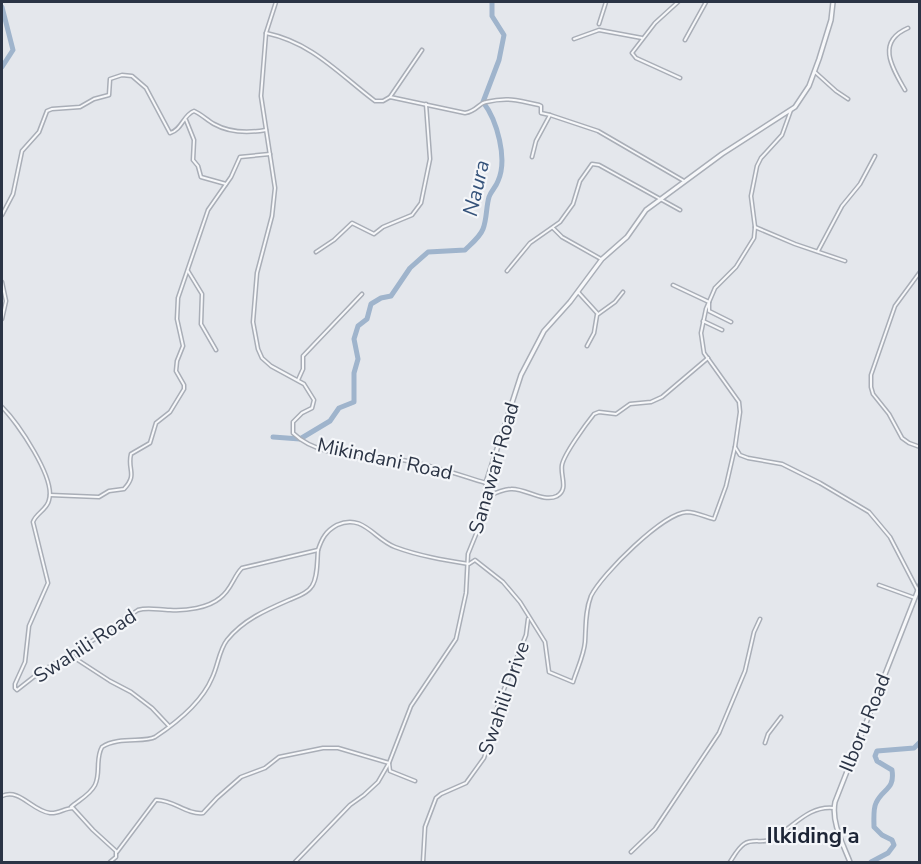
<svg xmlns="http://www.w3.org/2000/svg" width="921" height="864" font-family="'Nunito Sans',sans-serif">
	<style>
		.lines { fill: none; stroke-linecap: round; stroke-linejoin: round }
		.river { stroke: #9fb4cc; stroke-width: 5 }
		.minor-casing { stroke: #a9aeb7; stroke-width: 5 }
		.tertiary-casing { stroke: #a9aeb7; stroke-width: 6 }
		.minor { stroke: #f7f8fa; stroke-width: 2 }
		.tertiary { stroke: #f7f8fa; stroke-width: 3 }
		.labels { text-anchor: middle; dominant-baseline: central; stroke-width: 4.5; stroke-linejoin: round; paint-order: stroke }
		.street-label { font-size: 20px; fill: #2b3445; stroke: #f4f6f9 }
		.water-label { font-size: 21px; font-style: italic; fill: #34527a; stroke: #f4f6f9 }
		.quarter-label { font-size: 22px; font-weight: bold; fill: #1d2536; stroke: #f4f6f9 }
	</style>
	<rect width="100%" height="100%" fill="#e4e7ec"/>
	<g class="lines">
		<g class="river">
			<path d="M2,7l11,43 -11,17"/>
			<path d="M273,437l27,2 30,-18 9,-13 15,-6v-29l4,-14 -4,-20 4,-13 9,-7 4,-15 10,-6 10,-2 19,-28 18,-16 37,-2c6,-6 15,-13 18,-21 4,-10 3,-22 6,-32 2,-6 7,-10 9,-16 10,-22 -1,-61 -15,-79l16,-42 5,-25 -12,-19v-14"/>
			<path d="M871,862l17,-9 6,-8 -2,-5 -10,-5 -8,-8c0,-7 -1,-18 2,-24 7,-15 19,-13 16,-33l-15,-9 -2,-5 2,-5 37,-3 6,-6"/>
		</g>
		<defs>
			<g id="minor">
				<path d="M276,2l-10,31 -5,63 14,92 -3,28 -15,57 -4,49 5,27 4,9 9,8 33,18 10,16 -2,8 -10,5 -9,9v11c19,19 53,23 79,25 8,1 16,-1 24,1 30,4 60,15 90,24l-3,34 -15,37 -2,39 -10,46 -45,67 -22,57 -11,19 -14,13 -14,10 -55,57"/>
				<path d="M678,2l-23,21 -23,30 4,5 44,20"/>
				<path d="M599,24l7,-22"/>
				<path d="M266,33c47,10 73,41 109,68h8l7,-4 75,16c12,-2 14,-10 21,-11 21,-5 32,-2 53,3l2,1v7l9,2 -14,26 -4,16"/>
				<path d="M574,39l25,-9 43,8"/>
				<path d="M685,40l21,-38"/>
				<path d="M815,72l21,19 12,8"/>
				<path d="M905,90c-12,-21 -30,-48 3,-62"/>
				<path d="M390,97l32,-47"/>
				<path d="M791,110l-9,25 -21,23 -4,8 -6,30 4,31 -1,11 -18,29 -21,21 -9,21 -5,24 3,20 35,49 1,10 -5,35 5,8 8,3 34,6 38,19 49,29 21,25 28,54"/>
				<path d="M550,115l48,16 86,50"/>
				<path d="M186,120l8,20 -1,20 5,6 3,11 25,7"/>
				<path d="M2,215l11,-21 9,-43 17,-19 8,-21 5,-2 28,-2 14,-8 15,-4 1,-16 12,-4 10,1 14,12 24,45c12,-3 13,-18 24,-22 7,3 13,9 20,13 16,9 35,9 52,6"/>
				<path d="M755,227l40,17 50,17"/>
				<path d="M553,228l9,9 39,22"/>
				<path d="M818,251l24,-45 18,-22 15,-28"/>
				<path d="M316,252l18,-12 18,-17 22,11 9,-7 29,-12 9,-12 9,-44 -4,-55"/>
				<path d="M188,271l14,23 -1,30 15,26"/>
				<path d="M507,271l23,-28 30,-21 13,-18 7,-23 12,-17 7,1 81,45"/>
				<path d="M920,272l-25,34 -24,69v12l2,7 16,20 13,24 7,5 11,4"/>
				<path d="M2,282l4,19 -4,18"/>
				<path d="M673,285l36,17"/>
				<path d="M578,292l20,22"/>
				<path d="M709,303v8l22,11"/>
				<path d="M703,321l19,9"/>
				<path d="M587,346l7,-13 3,-18 18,-13 8,-10"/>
				<path d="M298,380l5,-11v-13l59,-62"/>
				<path d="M2,407c15,15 54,71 47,93 -2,10 -13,13 -16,22l15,61 -19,43 -4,36 -10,22v4l2,2 23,-18 40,-23 58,-39c10,-3 21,0 32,0 16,1 38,-2 50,-12 12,-9 13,-21 22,-30l76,-18c4,-12 8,-19 19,-25 26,-12 37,14 58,22 24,9 49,13 74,17l6,-4 28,22 17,20 25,40 4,30 24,10c4,-13 11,-27 12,-40 1,-15 0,-31 6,-46 11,-22 72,-83 96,-84 8,0 19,5 27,7l12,-33 9,-39"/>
				<path d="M50,495l49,2 10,-6 15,-2c14,-15 3,-19 7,-35l19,-11 6,-20 14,-11 14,-23v-4l-8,-14 1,-10 6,-15 -6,-27 1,-21 30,-88 23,-33 9,-20 30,-3"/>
				<path d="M485,498c8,-4 17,-9 26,-9 14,-1 33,14 46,7 12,-7 3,-20 5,-31 2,-11 24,-41 32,-51l5,-2 17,2 14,-10 21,-2 11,-5 46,-39"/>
				<path d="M879,585l36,13"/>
				<path d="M70,655l40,26 21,11 21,16 17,18"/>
				<path d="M765,743l3,-9 13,-17"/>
				<path d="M2,796c18,-8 30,15 48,17 8,1 15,-5 23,-5l20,22 23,21v6l-6,5"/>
				<path d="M71,807c8,-7 19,-12 24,-22 6,-12 0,-26 7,-38 16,-11 43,-4 53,-10 21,-14 47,-35 57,-59 6,-12 7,-28 15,-38 16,-20 39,-30 62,-40 7,-3 18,-6 23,-14 6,-9 5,-25 6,-36"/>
				<path d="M117,852l39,-52c16,-1 31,15 47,13l14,-15 24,-21 24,-9 14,-11 44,-9h15l51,15 1,8 25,10"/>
				<path d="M631,852l24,-23 64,-96 26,-62 9,-39 6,-13"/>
				<path d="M423,862l2,-35 11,-29 5,-4 25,-11 18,-25 10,-31 4,-23 28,-69 2,-16"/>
				<path d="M730,862c4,-6 8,-14 14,-18 9,-6 19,0 28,-5 21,-11 36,-34 62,-31"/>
			</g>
			<g id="tertiary">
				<path d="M486,483l35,-108 23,-44 26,-29 32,-43 25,-22 19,-27 76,-56 73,-47 14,-21 10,-27 12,-39 2,-18"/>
				<path d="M850,862c-7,-18 -19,-40 -15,-60l85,-217"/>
			</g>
		</defs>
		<use href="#minor" class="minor-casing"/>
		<use href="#tertiary" class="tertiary-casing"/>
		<use href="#minor" class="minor"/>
		<use href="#tertiary" class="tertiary"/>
	</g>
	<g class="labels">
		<g class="street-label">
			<text transform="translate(385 459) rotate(12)">Mikindani Road</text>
			<text transform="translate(494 468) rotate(-74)">Sanawari Road</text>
			<text transform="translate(85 646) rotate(-33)">Swahili Road</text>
			<text transform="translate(504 698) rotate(-71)">Swahili Drive</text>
			<text transform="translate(865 723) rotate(-68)">Ilboru Road</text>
		</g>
		<g class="water-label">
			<text transform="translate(476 188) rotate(-77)">Naura</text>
		</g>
		<g class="quarter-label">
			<text x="813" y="836">Ilkiding'a</text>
		</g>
	</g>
	<rect width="921" height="864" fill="none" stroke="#2b3445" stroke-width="6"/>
</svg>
